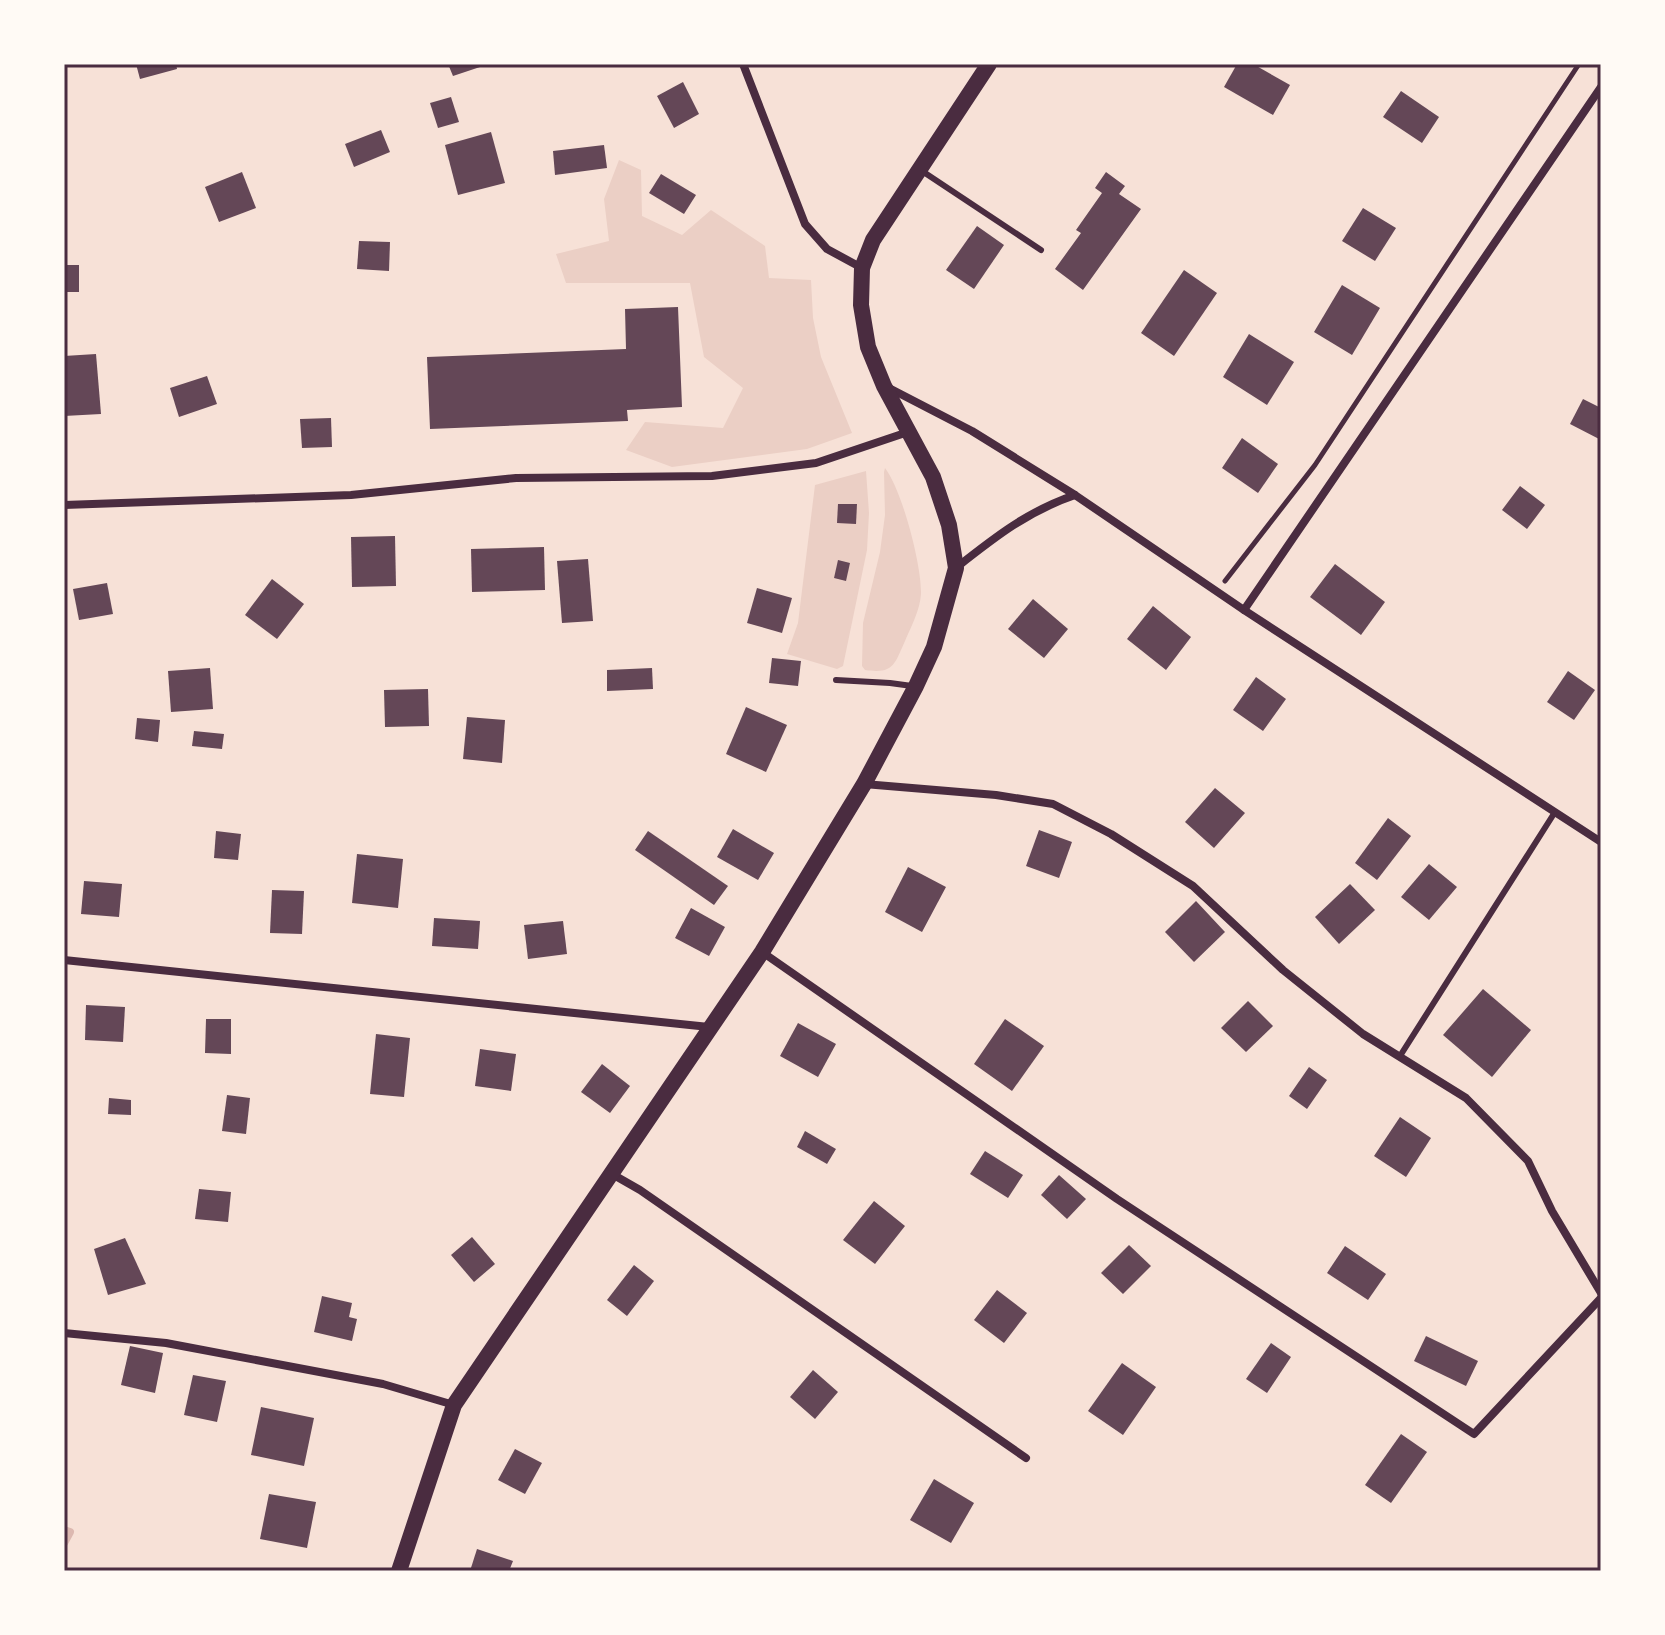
<svg xmlns="http://www.w3.org/2000/svg" width="1665" height="1635" font-family="Arial,sans-serif">
	<style>
		.green { fill: #ebcfc5 }
		.lines { fill: none; stroke-linecap: round; stroke-linejoin: round }
		.stream { stroke: #dcb8b0; stroke-width: 8 }
		.building { fill: #644757 }
		.path { stroke: #4a2c40; stroke-width: 5 }
		.service { stroke: #4a2c40; stroke-width: 6 }
		.minor { stroke: #4a2c40; stroke-width: 8 }
		.secondary { stroke: #4a2c40; stroke-width: 16 }
		.neatline { fill: none; stroke: #4a2c40; stroke-width: 3 }
	</style>
	<rect width="100%" height="100%" fill="#f7e1d7"/>
	<g class="green">
		<path d="M619,160l22,10 1,46 40,19 29,-25 54,36 4,32 42,2 2,38 8,39 31,76 -45,16 -135,18 -46,-17 19,-28 78,6 20,-40 -39,-31 -14,-74h-124l-10,-29 53,-13 -5,-42z"/>
		<path d="M885,468c17,22 37,98 36,126 -1,16 -10,33 -16,47 -11,24 -11,33 -40,29l-3,-4 1,-43 17,-71 5,-37 -1,-43z"/>
		<path d="M866,471l3,42 -2,37 -24,116 -6,3 -50,-15 11,-31 17,-138z"/>
	</g>
	<g class="lines">
		<path class="stream" d="M64,1530l6,2 -6,11"/>
	</g>
	<g class="building">
		<path d="M136,64h40l1,5 -37,10z"/>
		<path d="M448,64h38v1l-33,11z"/>
		<path d="M1237,64h16l37,21 -17,30 -49,-28z"/>
		<path d="M683,82l16,32 -25,14 -17,-32z"/>
		<path d="M1401,91l38,26 -17,26 -39,-26z"/>
		<path d="M451,97l8,25 -21,6 -8,-25z"/>
		<path d="M381,130l9,22 -36,15 -9,-23z"/>
		<path d="M491,132l14,51 -47,12 -13,-50z"/>
		<path d="M604,145l3,23 -52,7 -2,-24z"/>
		<path d="M242,172l14,36 -37,14 -14,-35z"/>
		<path d="M1106,172l19,14 -6,8 22,15 -58,81 -28,-21 26,-36 -5,-3 26,-37 -7,-5z"/>
		<path d="M661,174l35,21 -12,19 -35,-21z"/>
		<path d="M1363,208l33,20 -21,33 -33,-20z"/>
		<path d="M977,226l27,19 -30,44 -28,-19z"/>
		<path d="M359,241l31,1 -1,29 -32,-2z"/>
		<rect x="64" y="265" width="15" height="27"/>
		<path d="M1184,270l33,23 -43,63 -33,-23z"/>
		<path d="M1342,285l38,23 -28,47 -38,-23z"/>
		<path d="M678,307l4,100 -55,3 1,11 -198,8 -3,-72 199,-8 -1,-40z"/>
		<path d="M1249,334l45,28 -27,43 -44,-28z"/>
		<path d="M96,354l5,60 -37,2v-60z"/>
		<path d="M207,376l10,28 -38,13 -9,-29z"/>
		<path d="M1583,399l18,9v32l-31,-16z"/>
		<path d="M331,418l1,29 -30,1 -2,-29z"/>
		<path d="M1242,438l36,26 -20,29 -36,-25z"/>
		<path d="M1520,486l25,19 -18,24 -25,-19z"/>
		<path d="M838,504h19l-1,20 -19,-1z"/>
		<path d="M395,536l1,50 -44,1 -1,-50z"/>
		<path d="M544,547l1,43 -73,2 -1,-43z"/>
		<path d="M588,559l5,62 -31,2 -5,-62z"/>
		<path d="M838,560l12,3 -4,18 -12,-3z"/>
		<path d="M1335,564l50,38 -24,33 -51,-38z"/>
		<path d="M272,579l32,25 -27,35 -32,-24z"/>
		<path d="M107,583l6,31 -34,6 -6,-31z"/>
		<path d="M757,588l35,10 -10,35 -35,-10z"/>
		<path d="M1033,599l35,30 -24,29 -36,-29z"/>
		<path d="M1153,606l38,31 -25,33 -39,-31z"/>
		<path d="M772,658l29,3 -3,25 -29,-3z"/>
		<path d="M210,668l3,41 -42,3 -3,-41z"/>
		<path d="M652,668l1,21 -46,2v-21z"/>
		<path d="M1568,671l27,19 -21,30 -27,-18z"/>
		<path d="M1256,677l30,22 -23,32 -30,-21z"/>
		<path d="M428,689l1,37 -44,1 -1,-37z"/>
		<path d="M746,707l41,18 -21,47 -40,-18z"/>
		<path d="M467,717l38,3 -3,43 -39,-4z"/>
		<path d="M137,718l23,2 -2,22 -23,-3z"/>
		<path d="M194,731l30,3 -2,15 -30,-3z"/>
		<path d="M1215,788l30,25 -31,35 -29,-26z"/>
		<path d="M1388,818l23,18 -34,44 -22,-17z"/>
		<path d="M733,829l41,24 -16,27 -41,-23z"/>
		<path d="M1039,830l33,12 -13,36 -33,-12z"/>
		<path d="M216,831l25,3 -3,26 -24,-2z"/>
		<path d="M648,831l80,55 -14,19 -79,-55z"/>
		<path d="M357,854l46,5 -5,49 -46,-5z"/>
		<path d="M1429,864l28,23 -28,33 -28,-23z"/>
		<path d="M908,867l38,20 -24,45 -37,-20z"/>
		<path d="M84,881l38,3 -3,33 -38,-3z"/>
		<path d="M1350,884l25,26 -36,34 -24,-27z"/>
		<path d="M272,890l32,1 -2,43 -32,-1z"/>
		<path d="M1196,901l29,31 -31,30 -29,-30z"/>
		<path d="M691,908l34,19 -16,29 -34,-18z"/>
		<path d="M434,918l46,3 -2,28 -46,-3z"/>
		<path d="M563,921l4,33 -39,5 -4,-34z"/>
		<path d="M1483,989l48,41 -39,47 -49,-42z"/>
		<path d="M1248,1001l25,25 -27,26 -25,-24z"/>
		<path d="M86,1005l39,2 -2,35 -38,-2z"/>
		<path d="M206,1019h25v35l-26,-1z"/>
		<path d="M1005,1019l39,27 -32,45 -38,-27z"/>
		<path d="M798,1023l38,21 -18,33 -38,-21z"/>
		<path d="M376,1034l34,4 -6,59 -34,-3z"/>
		<path d="M480,1049l36,5 -5,37 -36,-5z"/>
		<path d="M602,1064l28,22 -20,27 -29,-21z"/>
		<path d="M1309,1067l18,13 -20,29 -18,-13z"/>
		<path d="M227,1095l23,3 -4,36 -24,-3z"/>
		<path d="M109,1098l22,2v15l-23,-1z"/>
		<path d="M1400,1117l31,21 -25,39 -32,-21z"/>
		<path d="M805,1131l31,18 -9,15 -30,-17z"/>
		<path d="M985,1151l38,24 -15,23 -38,-24z"/>
		<path d="M1059,1175l27,24 -19,20 -26,-24z"/>
		<path d="M199,1189l32,3 -3,30 -33,-3z"/>
		<path d="M874,1201l31,25 -30,38 -32,-24z"/>
		<path d="M472,1237l23,27 -21,18 -23,-27z"/>
		<path d="M125,1238l21,46 -38,11 -14,-46z"/>
		<path d="M1129,1245l22,21 -28,28 -22,-21z"/>
		<path d="M1345,1246l41,28 -18,26 -41,-27z"/>
		<path d="M634,1265l20,16 -27,35 -20,-16z"/>
		<path d="M997,1290l30,23 -23,30 -30,-23z"/>
		<path d="M322,1296l30,7 -3,14 8,2 -5,22 -38,-9z"/>
		<path d="M1426,1336l52,25 -12,25 -52,-25z"/>
		<path d="M1271,1343l20,14 -24,36 -21,-14z"/>
		<path d="M130,1346l33,7 -8,40 -34,-8z"/>
		<path d="M1122,1363l34,24 -33,48 -35,-24z"/>
		<path d="M813,1370l25,22 -23,27 -25,-22z"/>
		<path d="M193,1375l33,6 -9,41 -33,-7z"/>
		<path d="M261,1407l53,11 -10,48 -53,-11z"/>
		<path d="M1401,1434l26,18 -36,51 -26,-18z"/>
		<path d="M515,1449l27,14 -17,31 -27,-14z"/>
		<path d="M934,1479l40,24 -23,40 -41,-23z"/>
		<path d="M269,1494l47,8 -9,46 -47,-9z"/>
		<path d="M477,1549l36,12 -4,10h-39z"/>
	</g>
	<g class="lines">
		<path class="path" d="M1225,581l90,-116 264,-401"/>
		<g class="service">
			<path d="M922,171l119,79"/>
			<path d="M836,680l54,3 22,3"/>
			<path d="M1400,1056l155,-244"/>
		</g>
		<g class="minor">
			<path d="M743,64l62,160 22,25 35,19"/>
			<path d="M887,387l85,44 103,64 169,115 357,232"/>
			<path d="M64,505l287,-10 165,-17 196,-2 104,-13 92,-31"/>
			<path d="M957,567c38,-30 71,-56 118,-72"/>
			<path d="M1244,610l357,-523"/>
			<path d="M864,784l132,11 57,9 58,30 82,52 90,84 80,64 103,64 62,63 24,50 49,82"/>
			<path d="M762,952l355,247 357,235 127,-136"/>
			<path d="M64,960l645,67"/>
			<path d="M612,1174l28,16 386,268"/>
			<path d="M64,1333l102,10 217,41 71,21"/>
		</g>
		<path class="secondary" d="M399,1571l55,-166 308,-453 102,-168 52,-98 18,-39 22,-79 -7,-43 -16,-48 -49,-91 -16,-39 -7,-42 1,-37 11,-28 116,-176"/>
	</g>
	<rect width="1665" height="1635" fill="none" stroke="#fffaf5" stroke-width="132"/>
	<rect x="66" y="66" width="1533" height="1503" class="neatline"/>
</svg>
